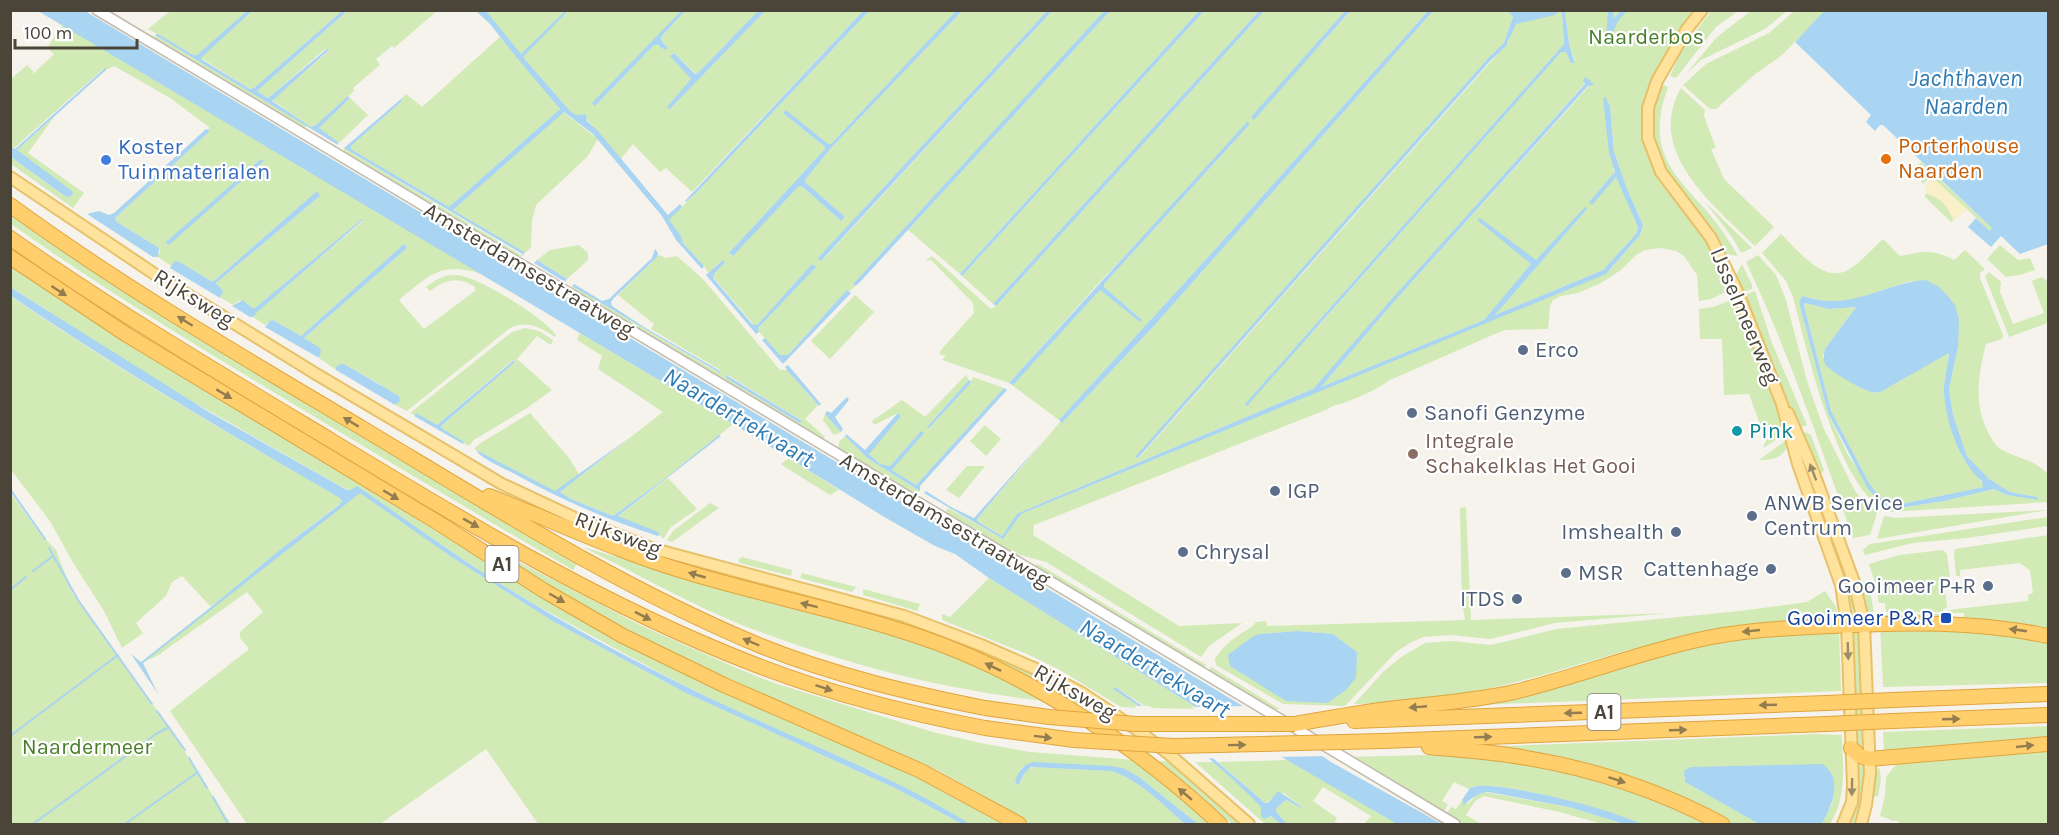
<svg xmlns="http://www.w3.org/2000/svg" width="2059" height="835" font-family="Karla,sans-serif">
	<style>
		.green { fill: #d2eab5; fill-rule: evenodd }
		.sand { fill: #f9efc9 }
		.water { fill: #a9d4f2; fill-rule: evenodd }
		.pier { fill: #f6f3ec }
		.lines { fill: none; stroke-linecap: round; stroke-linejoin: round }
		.stream { stroke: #a9d4f2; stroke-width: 2 }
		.minor-casing { stroke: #c2bbae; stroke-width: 12 }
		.major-casing { stroke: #e6c16a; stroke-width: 14 }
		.highway-casing { stroke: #e0a43c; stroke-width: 16 }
		.minor { stroke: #fff; stroke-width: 9 }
		.major { stroke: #ffe39c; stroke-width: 10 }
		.highway { stroke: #ffcf6e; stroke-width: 14 }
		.highway-bridge-casing { stroke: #e0a43c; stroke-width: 16; stroke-linecap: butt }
		.highway-bridge { stroke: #ffcf6e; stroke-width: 14 }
		.oneway { fill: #937c4e }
		.oneway2 { fill: #9c8c66 }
		.food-dot { fill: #e8710a; stroke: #fff; stroke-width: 2 }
		.shop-dot { fill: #3f7fe0; stroke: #fff; stroke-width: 2 }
		.service-dot { fill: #5c6f8a; stroke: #fff; stroke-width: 2 }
		.culture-dot { fill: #0f9aa8; stroke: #fff; stroke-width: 2 }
		.education-dot { fill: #8d6e63; stroke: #fff; stroke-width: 2 }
		.transit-dot { fill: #1a4fb4; stroke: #fff; stroke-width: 2 }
		.labels { text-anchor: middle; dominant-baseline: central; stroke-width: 4.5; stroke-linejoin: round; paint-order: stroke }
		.shield { fill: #fff; stroke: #817c74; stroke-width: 1.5 }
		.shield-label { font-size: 21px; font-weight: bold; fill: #4b4439 }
		.park-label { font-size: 22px; fill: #4a7f2a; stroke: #fff }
		.food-label { font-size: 22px; fill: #c56008; stroke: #fff; text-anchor: start }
		.shop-label { font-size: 22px; fill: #366cbe; stroke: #fff; text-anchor: start }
		.street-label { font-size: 22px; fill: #4b4439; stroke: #fff }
		.service-label { font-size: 22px; fill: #4e5e75; stroke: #fff; text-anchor: start }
		.culture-label { font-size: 22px; fill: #0d838f; stroke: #fff; text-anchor: start }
		.education-label { font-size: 22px; fill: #785e54; stroke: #fff; text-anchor: start }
		.transit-label { font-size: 22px; fill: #164399; stroke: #fff; text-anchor: end }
		.water-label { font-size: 24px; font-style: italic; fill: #2e7ab2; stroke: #fff }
	</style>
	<rect width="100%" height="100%" fill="#f6f3ec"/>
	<g class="green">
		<path d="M1752,10l35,1 -22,18 -64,31 -16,15 32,-38z"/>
		<path d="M170,11h77l-45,40 -5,4h-4l-45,-26z"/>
		<path d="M252,11h90l-88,77 -4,1 -49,-31v-2z"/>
		<path d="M347,11h90l-43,37 -2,-2 -16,13 4,6 -27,23 1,3 -38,34 -5,2 -39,-27 57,-49 -4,-2 -57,49 -11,-7z"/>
		<path d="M484,11h81l-44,44z"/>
		<path d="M568,11h114l-89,92 2,3 59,-61 14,2 -7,-7v-3l24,-26h73l-60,62 -2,1 -22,-21 -4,2 21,24 -21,30 95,-98h98l-171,181 -26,-24 -6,4 -27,-28 -12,15 -35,-41 -12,-3 -4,-4 -48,-55z"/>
		<path d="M869,11h88l-126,133h-3l-42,-33 -3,2 42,34v2l-96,104 3,3 67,-70 4,1 38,34 4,-4 -40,-35v-2l26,-32 131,-137h85l-198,214 -27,36 230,-250h53l-252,273 2,2 -5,5 -3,-1 -59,65h-8l-21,-23 -1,-4 57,-61 -3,-3 -55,61h-3l-41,-48 1,-3 11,-12 -2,-2 -15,13 -4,-7 -21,-23 -3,-7 -12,-16 28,-27z"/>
		<path d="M1110,11h89l-239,263 -52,-44z"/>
		<path d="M1204,11h55l-266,293 -31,-28z"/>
		<path d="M1264,11h81l-93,106 70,-74 28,-32h78l-219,245 -150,164 -47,-35 88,-95 42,30 -38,-33v-3l146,-160 -153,161 -88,98 -67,-23 4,-4 -7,-2 2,-4 33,-37 -1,-10 -42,-43 -6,1 7,-5 59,53 5,-3z"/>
		<path d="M1433,11h75l5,6 -9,26 -14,13 -354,401 3,1 370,-417c1,-4 2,-11 5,-15 6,-9 36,-6 46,-15l2,2 2,31 -317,358 75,-80 239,-271 5,1 7,11 2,-3 -6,-16 -4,-33h131l-40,62 -9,73 5,17 7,15 40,49 32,57 -3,7 -17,8 -12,2 -2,-26 -13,-19 -8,-5 -15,-3 -16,2 -9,5 -15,15 -20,13 -23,10 -17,3 -8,4 -3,6 -2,23 -44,1 -114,50c-14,10 -28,16 -44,22 -7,3 -12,2 -18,7l-294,116 -1,10 146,91 63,-3 -33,23 -8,11 -155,-95 -40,-11 -62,-36 4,-7 55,31 18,-25 588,-243 31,-36 3,-10 -16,-36 -13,-37 -4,-46 -7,-8 12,80h3l20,49 -2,7 -33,36 -108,45 92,-106 -50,51 -7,2 1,4 -47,54 -163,67 71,-83 198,-219 -4,-3 -273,307 -292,123 -19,24 -24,-14 -1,-3 84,-98 2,1 90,-95z"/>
		<path d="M1711,11h27l-22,16 -40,51 -6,-2 13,-28z"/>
		<path d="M1794,11h31l-43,44 -28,20 -38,34h-6l-27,-24 23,-21 63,-31z"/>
		<path d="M63,25l419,249c-42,-13 -52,1 -83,26l25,29 51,-38v-4c-17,-11 -29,-8 -45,4l-4,-4c9,-7 18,-13 30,-12 22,1 87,42 100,60l-1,2c-16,-10 -27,-17 -45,-9l-103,83 -12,-6h2l-16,-20 -37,-21 -8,4v2l-17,-12 2,-7 -1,-2 -16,-11 103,-90 -3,-4 -103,92 -28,-16 -3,1 -5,4 -12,-8 2,-4 108,-92 -1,-2 -107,89h-3l-12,-8 -7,5 -13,-8 3,-6 -7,-8 104,-87 -4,-4 -102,89h-3l-33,-20 -7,5 -13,-9 2,-6 -1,-3 -42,-26 -2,-4 93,-85 1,-6 -39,-29 -56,-32 -8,4 -3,-1 -90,80 -2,-2v-68l16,-14 6,6v3l21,-20 -7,-6zM261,159l2,2 -95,84 -1,-2z"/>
		<path d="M155,35l152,91 -5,4 -148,-90z"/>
		<path d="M500,37l60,72 -111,98 -98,-58v-3l51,-45 -1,-2 5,-5 16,13z"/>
		<path d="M1661,84l7,3c-21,59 0,82 38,123 12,14 23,30 32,46l-12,-2c-7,-12 -14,-24 -23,-35 -7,-10 -17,-18 -25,-28 -27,-34 -32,-66 -17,-107z"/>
		<path d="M1681,88l24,22 -1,6 12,32 -5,1 13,30 50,48 -19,19c-39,-39 -111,-94 -74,-158z"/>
		<path d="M350,98l18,17 -29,28 -20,-15z"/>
		<path d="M563,112l35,27 -11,18 -51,48 -4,16 -1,26 -6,6 -72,-43z"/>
		<path d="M54,117l-26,36 56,40 -11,15 -62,-44v-7l54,39 -48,-46z"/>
		<path d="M344,148l177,107h3l-6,3 -175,-104z"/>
		<path d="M1921,162l10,9 -3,3 3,2 -8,8 -9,-16z"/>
		<path d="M1935,175l58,54 -3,2 -23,-22 -16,13 -26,-25v-3h3l-3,-7z"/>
		<path d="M1705,202l47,46 -11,5 -9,-16z"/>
		<path d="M10,215l89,61 78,49 302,182 98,57 -4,6c-100,-58 -199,-117 -298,-177 -90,-54 -179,-109 -264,-169z"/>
		<path d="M1781,234c17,16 44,53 70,34 12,-8 22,-20 32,-29l17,17c24,-5 32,-7 54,4l11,-10 20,19 -5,4v5l23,57 -1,4 -16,5c-7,29 -13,57 1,86 4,8 8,17 17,21 16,8 31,9 44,23v28l-159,10c-51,-19 -83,-166 -96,-215l-7,-16 -24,-28zM1911,281l47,66 -9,42 4,26 14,41 22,23 21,13 27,5 -30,-2 -13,-6 -50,12 -45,7 -16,-3 -35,-50 -20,-42 -29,-111 3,-6 27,6 26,-3z"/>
		<path d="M579,245l9,8v7l-21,19 -30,-19 13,-10z"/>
		<path d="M2000,245l18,15 12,-2 5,12 -15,5 -14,2 -19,-18z"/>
		<path d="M659,255l7,3 11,-2 26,23 77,91h7l31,35 -13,14 20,18 -5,5 -250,-151 2,-5 147,87 1,-3 -69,-41 3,-5 -36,-29zM726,375h2l74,46 -4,1 -72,-44z"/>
		<path d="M1758,255l18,20 10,25 21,81 16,46 32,64 10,12 12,10 -7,22 -17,3c-33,-93 -65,-187 -107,-276z"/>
		<path d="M1742,264l10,21v4l-9,3 -7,-17z"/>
		<path d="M10,265l106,71 381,232 419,208 54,27 36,21h-36l-35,-20 -61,-32 -145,-64 -69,-35 -128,-70 -44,-27 -132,-89 -7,3 -14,-7 -173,-99 -151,-97z"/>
		<path d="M1989,272l12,10 -1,10 13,32 31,-11 -12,-32 10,-4 6,5v41l-39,14 -24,-61z"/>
		<path d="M1755,291l17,52 35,82 -9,3 -16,-36 -38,-97z"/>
		<path d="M855,295l19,17 -44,47 -19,-18z"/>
		<path d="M10,296c108,73 218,138 331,202l1,4 -61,47 -70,58 -29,-31 -10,6 -6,14 -30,27 7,10 -21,15 -18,-37 -32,-50 -22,-40 -39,-51z"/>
		<path d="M1731,300l6,3 35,84 15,46 -24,15 3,-7 -17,-47 -25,1 -2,-56h-22l-1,-30 14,-2z"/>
		<path d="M1805,303l24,6 27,-2 -31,42 -2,7 7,13 45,24 18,-8 56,-33c-1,11 -4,22 -5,33 -1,23 9,51 19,72 5,11 19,22 21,30l-82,17 -19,-3 -14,-18 -38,-72 -27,-105z"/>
		<path d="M525,328l14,3 14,9 -2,5 -14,-9 -20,23 35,31 -25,18 -53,32 -5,6 -29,-18 1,-2 75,-65 -3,-1 -76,65 -27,-12 102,-81z"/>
		<path d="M580,333l153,91 -66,53 -54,39 -42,-17 -11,-7 103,-80 -65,-43 4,-13 -25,-16z"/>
		<path d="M966,375l3,5 -42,47 2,1 41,-44 3,-7 31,11 -88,97 -24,-15 29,-39 -31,35 -10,-2 -10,-9v-4l31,-35 -3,-3 -24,12 -2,-4 30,-21 23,17z"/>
		<path d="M530,413l39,45 10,16 -22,17h-3l-80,-42 5,-5z"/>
		<path d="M825,414l16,18 -7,3 -11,-15z"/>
		<path d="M985,425l16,14 -15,17 -16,-15z"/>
		<path d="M1806,432l5,3 13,35 -2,3h-4l-17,-39z"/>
		<path d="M845,436l22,22 53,33 -7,4 -75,-43 1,-10z"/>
		<path d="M1788,439c0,18 -15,21 -29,21z"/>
		<path d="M789,458l50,32 -9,5 -45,-28 -4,-3z"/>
		<path d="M967,466h18l-26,32 -13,-8z"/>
		<path d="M668,478l29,31 -26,18 -8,12 -3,-4 -43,-18z"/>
		<path d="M10,492l31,43 15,15 17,44 96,133 62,97h-220z"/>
		<path d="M358,493h4l91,65 101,64 132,71 211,96 65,35h-424l-52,-75 -106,75h-133l-77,-113 79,-62 -9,-11v-6l23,-20 -16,-20 -90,64 -15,7z"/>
		<path d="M710,503l9,5 -47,34 -5,-2 6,-9z"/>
		<path d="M1466,507l5,113 200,-7 -116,10 -65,16 -38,-4 -29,2 -13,6 -14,9 -51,54 -62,-2 -67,-39 -1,-6c6,-9 12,-16 21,-22 7,-6 14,-7 20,-15l10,-1 1,5 198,-6 -2,-12 -1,1 -2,-101zM1297,631l36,3 24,18 -1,16 -70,33 -5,-3 -22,-64z"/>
		<path d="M2048,510l-171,29 7,-23 11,2z"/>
		<path d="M2048,517v9l-81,12 -54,5 -48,12 -2,-5 7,-6z"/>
		<path d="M440,519l73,40 125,65 96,43 40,16 159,49 52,12 45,8 104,8 78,64h-14l-59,-47 -16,-9 -100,-2 -3,4 -2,15 9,-15 7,-3 77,4c29,9 52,34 74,53h-156l-43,-27 -49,-27 -187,-81 -94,-44 -83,-45z"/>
		<path d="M2048,535v94l-31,-6 -53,-4v-6h-18v-2l10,-2 72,-8v-6l5,-2 -3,-23 -11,-7 -59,7v6h-4l-2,-23 1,-4z"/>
		<path d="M583,547l113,34 172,45 59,19 64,27 55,29c-104,-11 -206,-38 -304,-76 -54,-22 -107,-52 -159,-78z"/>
		<path d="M1943,550l4,4 3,23 -6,1 3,30 -4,1v3h-57l-1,-9h-6l-4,-20 -6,-19 30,-9z"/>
		<path d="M742,557l50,13 -1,6 -52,-13v-4z"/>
		<path d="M1027,564l13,1 166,100 -3,5z"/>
		<path d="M802,573l54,14 -4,5 -52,-14z"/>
		<path d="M989,578l210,131 -51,-1 -33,-21 -1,2 28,19 -21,-1 -61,-37 -33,-16 -85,-34v-6l8,3z"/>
		<path d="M1866,581l3,2 6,38 -9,-6 -9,-32z"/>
		<path d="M1851,584l6,34 -5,1 -7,-33z"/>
		<path d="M863,589l57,15 -3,7 -54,-16z"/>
		<path d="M1825,591l11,16 3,11 -211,32 -85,25 -66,17 -79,11 -44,1 30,-33 17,-14 24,-14 26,-2 40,4 65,-16 184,-18 67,-9z"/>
		<path d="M1943,614l-1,4 -62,3v-6z"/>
		<path d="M1880,626h17l151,13v44l-165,4z"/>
		<path d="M1839,629l2,62 -366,14 255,-68z"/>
		<path d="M1860,630l5,123 -11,-12 -2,-109z"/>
		<path d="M972,648l55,23 67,35 -19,-1z"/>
		<path d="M1211,667l69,42 -11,1 -62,-37z"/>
		<path d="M2048,726v13l-164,12 -1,-19z"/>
		<path d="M1817,734l25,1c1,31 5,62 -12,89h-9l11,-20 2,-13 -150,-20 1,11 74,42h-30l-36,-18 -215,-59z"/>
		<path d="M2048,749v75h-147l-5,-4 -2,1 -14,-5 5,-21 1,-18 11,-14z"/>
		<path d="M1428,755c31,1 64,2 96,8 65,12 127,34 187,61 -19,0 -52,4 -69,0 -16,-3 -32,-11 -48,-16 -22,-7 -108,-30 -125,-19l-15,-7 -12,19 6,3 -3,6 -5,2 -94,-55z"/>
		<path d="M1854,755l13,8v12l-10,49h-7l5,-13 4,-24z"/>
		<path d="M1289,760l15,9 93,55h-33l7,-8 -48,-29 -10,14 24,17 -2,4 2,2h-50l-10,-11 -1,-4 7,-7 4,-2 14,8 1,-1 -19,-14 -18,10 -47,-41z"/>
		<path d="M1157,761h13l73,63h-11l-32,-29z"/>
		<path d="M1195,762h18l23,18 26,27 -1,9 12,1 8,7h-16z"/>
		<path d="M1879,767l2,13 -3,17 -5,-1c0,-10 -2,-21 6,-29z"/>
		<path d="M1483,792l86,15 55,17h-21l-44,-12 -75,-16 -9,5 -9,14 15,9h-21l-12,-7 -1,-4 4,-6 5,2 6,-9 6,4 9,-10z"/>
	</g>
	<path class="sand" d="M1933,178l34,31 -13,12c-7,-13 -10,-22 -25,-26l-4,-8z"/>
	<g class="water">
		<path d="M682,10l3,1 -24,26v3l7,8 -3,2 -7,-5h-4l-59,61 -3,-3z"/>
		<path d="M957,10l5,1 -131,137 -26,32v2l40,35 -4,4 -38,-34 -4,-1 -66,70 -4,-3 96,-104v-2l-42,-34 3,-3 42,34h3z"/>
		<path d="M1105,10l5,1 -251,272 -4,3 -2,-2z"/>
		<path d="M1825,10l223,1v233l-28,10 -19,-18 -10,11 -23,-20 8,-9 14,13 2,-3 -109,-103h-3l-5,6 -9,-9 5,-7 -76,-73z"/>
		<path d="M38,11h47l1203,722 43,29 111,62h-45l-198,-115 -210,-131 -34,-24 -20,-8 -49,-28 -153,-94z"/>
		<path d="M247,11h5l-51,47 3,3 46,28 4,-1 88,-77h5l-90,80 11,7 59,-49 2,1 -57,51 39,26 5,-2 32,-29 2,2 -31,30 19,14v3l-183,-110 3,-1 35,21h4z"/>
		<path d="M476,11h10l35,43 44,-43h3l-45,46 47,54c5,4 8,5 14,3l2,1 1,6 11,10 70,84 12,-11 2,3 -13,13 12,16 2,7 21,23 -2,3 -26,-29 -14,-24 -69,-82 -29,-22 -111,98 71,42v3l-180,-107 57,-49 1,2 -51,45v3l98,58 111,-98 -43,-51 -27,-34z"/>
		<path d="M758,11h7l-95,98 -3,-2 24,-28 -21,-23 4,-3 21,21 3,-1z"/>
		<path d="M863,11h6l-173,182 -10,9 -1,-1z"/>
		<path d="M1047,11h5l-231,250 -3,-3z"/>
		<path d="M1199,11h5l-242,265 -2,-2z"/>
		<path d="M1259,11h5l-268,295 -3,-2z"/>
		<path d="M1345,11h5l-96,109 -3,-3z"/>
		<path d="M1428,11h5l-280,316 -91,96 -3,-3 150,-164z"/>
		<path d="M1508,11h57l4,33 6,19h-4l-5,-11h-5l-314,354 -2,-2 319,-360 -2,-31 -2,-2 -5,4 -39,9 -10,22 -16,15 -352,397 -3,-1 355,-401 14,-13 9,-26z"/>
		<path d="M1608,11h5l1,7 7,-7h6c-11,11 -15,18 -14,34l-2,1 -5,-8z"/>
		<path d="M105,68l1,2 -89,80 55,41 1,3 -4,3 -4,-1 -54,-39v-10l4,2z"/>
		<path d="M1586,77l8,8 -6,1 -196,218 -71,83 163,-67 47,-56 -54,-44 3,-2 56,42 49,-53 2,2 -92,106 108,-45 33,-36 2,-7 -22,-50 -24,28 -3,-3 26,-30 -6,-19 -6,-55 2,-1 5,9 4,46 13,37 16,36 -3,10 -34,39 -585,240 -18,25 -79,-46 2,-2 25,16 23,11 68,-76 -65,77 1,3 24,14 15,-22 4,-2 292,-123 77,-88 195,-217 -2,-5z"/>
		<path d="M1247,122l3,2 -146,160v3l38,33 -2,2 -40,-32 -87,95 -4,-2z"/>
		<path d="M206,129l3,1 -1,3 -93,85 2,4 42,26 -1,9h-5l-66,-43 12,-3 10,4 5,-2z"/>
		<path d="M261,159l3,2 -95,84 -2,-1 -1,-2z"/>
		<path d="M317,191l3,5 -104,87 7,8 -3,7 -50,-30 4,-6 4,-1 33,20h3z"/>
		<path d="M362,219l1,1 -107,93 -3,4h-3l-18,-11 11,-6 9,8h3z"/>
		<path d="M404,244l3,4 -103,90 16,10 1,3 -2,7 -54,-31 5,-6 3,-1 28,16z"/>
		<path d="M655,249l3,4 -1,4 -44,42 -2,3 1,4 32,21 76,44v2l-148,-87 2,-2 28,17 7,-2 43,-41z"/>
		<path d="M537,260l30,19 -2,3 -31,-19z"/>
		<path d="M723,260l2,2 -11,12 -1,4 39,46 5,1 55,-61 4,3 -58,61 1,4 -3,2 -50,-59z"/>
		<path d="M1926,280l13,7 7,7 9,11 4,14 -1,28 -9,42 4,26 14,41 22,23 21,13 27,5 1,3 -31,-5 -13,-6 -50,12 -45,7 -16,-3 -15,-16 -40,-76 -29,-111 3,-6c9,2 19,5 28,5 33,1 63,-19 96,-21zM1805,303l24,6 27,-2 -31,42c-1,5 -2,10 0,15 4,7 39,27 47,28 5,1 5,1 10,-1l67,-38c-1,11 -4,22 -5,33 -1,29 15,77 38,95l1,6 -81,17 -19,-3 -14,-18 -38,-72 -27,-105z"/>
		<path d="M10,287l199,125 138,78h3l7,-4c44,30 86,61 131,90 63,40 130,77 197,110 95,48 195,82 285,138h-8l-65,-35 -211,-96 -132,-71 -101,-64 -93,-65 -217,170 15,31 -27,-40 10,8 70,-55 70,-58 58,-44 3,-4 -2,-3c-112,-65 -222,-129 -329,-202z"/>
		<path d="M847,290l4,3 -68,71 -21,-24 3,-2 15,17h8z"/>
		<path d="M514,360l1,2 -74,64v2l23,14 -1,2 -49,-28 2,-3 21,12z"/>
		<path d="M340,364h4l55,32 1,5 -5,4 -59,-35v-3z"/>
		<path d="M788,365l33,39 -2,2 -32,-36 -2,-3z"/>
		<path d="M726,375l76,46v1h-4l-72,-44z"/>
		<path d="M969,380l2,1 -1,3 -41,44 -2,-1z"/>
		<path d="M1004,388l3,2 -87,96v5l-53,-33 -22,-22 1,-2 19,16 33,-37 3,3 -32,38 11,10 10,2 31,-35 3,2 -32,37 24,15z"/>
		<path d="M847,397l2,3 -14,17 8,12 -2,3 -16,-18 2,-3 4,2z"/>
		<path d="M719,435l2,1 -103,80 40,16 2,3 -2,1c-50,-16 -99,-37 -145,-63 -12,-6 -27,-12 -36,-21l1,-1 77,40 74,-53 -69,54 11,7 42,17 54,-39z"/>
		<path d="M1297,631l36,3 24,18 -1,26 -11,13 -18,12 -41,-2 -56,-35 -2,-11 24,-18 7,-3z"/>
		<path d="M1115,687l78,54 72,62 4,-1 9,-11 24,16 -1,1 -14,-8 -4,2 -7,7 1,4 10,11h-6l-10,-8 -7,3 -3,-3v-9c-44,-46 -94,-83 -148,-118z"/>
		<path d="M1034,762l76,4 13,2 16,9 59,47h-13c-22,-19 -45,-44 -74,-53l-80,-4 -7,7 -5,10 -2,1 -2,-4c4,-10 8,-17 19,-19z"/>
		<path d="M1822,764c22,13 10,44 -1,60h-62l-74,-42 -1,-11 7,-4z"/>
		<path d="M1478,786c14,-1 28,2 42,4 42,8 83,18 122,34h-18l-55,-17 -81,-15c-12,0 -19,10 -26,14l2,-4 -2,-2 8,-12z"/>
	</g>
	<g class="pier">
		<path d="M1134,706h16l69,53 -14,-1z"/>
		<path d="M1247,706l43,25 37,25 -48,1 -88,-50z"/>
	</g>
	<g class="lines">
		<g class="stream">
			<path d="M10,489l35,50"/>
			<path d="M49,548l29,52 74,104"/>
			<path d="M33,571l20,-15"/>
			<path d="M10,590l16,-13"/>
			<path d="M157,711l28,39"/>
			<path d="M10,736l108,-81"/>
			<path d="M189,758l18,30"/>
			<path d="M213,797l15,27"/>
			<path d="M33,824l123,-90 13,-7"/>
			<path d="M125,824l73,-52"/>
		</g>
		<defs>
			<path id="minor" d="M97,10l1358,814"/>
			<g id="major">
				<path d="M1702,10l-15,19 -30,52 -9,27v30l13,34 50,66 27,55 44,111 16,60 43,121 6,40 6,160 -1,17 -9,22"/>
				<path d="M10,177l146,98 160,99 186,110 75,35 77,30 250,67 77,29 55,24 46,24 54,36 33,25 80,70"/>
				<path d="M1788,413l25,58 41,111 10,42 6,149 -4,32 -5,19"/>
			</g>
			<g id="highway">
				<path d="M10,205c112,82 233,152 352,223 130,78 259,160 399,218 72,29 148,47 224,62"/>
				<path d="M10,238c104,73 214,138 322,203 135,82 272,165 419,222 76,30 154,50 234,65"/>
				<path d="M10,257l117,78 310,187 106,68 80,46 101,49 197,86 98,53"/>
				<path d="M489,496c65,25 127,55 194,75 85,26 173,42 257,73 101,38 201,106 280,180"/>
				<path d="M1893,700l155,-6"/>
				<path d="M1354,721l472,-18"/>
				<path d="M1893,721l155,-6"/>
				<path d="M1295,724c28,-5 57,-10 85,-14 45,-6 90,-8 134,-18 61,-15 119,-37 179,-51 46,-11 92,-13 139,-15 73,-4 145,-5 216,10"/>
				<path d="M1383,741l443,-17"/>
				<path d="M1429,747c31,3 62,5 92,10 70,11 139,34 201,67"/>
				<path d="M1851,748l9,8 9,3 179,-15"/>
			</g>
		</defs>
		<use href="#minor" class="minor-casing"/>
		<use href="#major" class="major-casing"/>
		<use href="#highway" class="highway-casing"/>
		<use href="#minor" class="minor"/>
		<use href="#major" class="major"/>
		<use href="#highway" class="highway"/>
		<defs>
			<g id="highway-bridge">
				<path d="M1826,703l67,-3"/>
				<path d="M985,708l64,9 87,7h159"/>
				<path d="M1826,724l67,-3"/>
				<path d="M985,728l89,12 100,6 209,-5"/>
			</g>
		</defs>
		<use href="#highway-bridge" class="highway-bridge-casing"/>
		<use href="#highway-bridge" class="highway-bridge"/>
	</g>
	<defs><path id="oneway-solid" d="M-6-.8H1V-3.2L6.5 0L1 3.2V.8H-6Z" transform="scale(1.5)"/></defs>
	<g class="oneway">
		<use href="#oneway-solid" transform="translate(59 291) rotate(33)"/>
		<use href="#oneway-solid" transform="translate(185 321) rotate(-148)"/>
		<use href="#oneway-solid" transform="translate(224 394) rotate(31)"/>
		<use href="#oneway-solid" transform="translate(351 422) rotate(-149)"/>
		<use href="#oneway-solid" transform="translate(391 495) rotate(31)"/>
		<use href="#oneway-solid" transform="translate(471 523) rotate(29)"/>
		<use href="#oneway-solid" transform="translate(697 575) rotate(-164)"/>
		<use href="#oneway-solid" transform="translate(557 598) rotate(30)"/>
		<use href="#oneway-solid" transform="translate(809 605) rotate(-166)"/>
		<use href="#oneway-solid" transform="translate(643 616) rotate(27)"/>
		<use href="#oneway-solid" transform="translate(2018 630) rotate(-172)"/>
		<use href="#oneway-solid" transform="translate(1751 631) rotate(174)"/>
		<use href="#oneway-solid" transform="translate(751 642) rotate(-157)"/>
		<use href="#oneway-solid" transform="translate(993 667) rotate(-154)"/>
		<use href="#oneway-solid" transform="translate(824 688) rotate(18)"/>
		<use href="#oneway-solid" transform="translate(1768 705) rotate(178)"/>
		<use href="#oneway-solid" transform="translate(1418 707) rotate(175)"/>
		<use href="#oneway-solid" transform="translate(1573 713) rotate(178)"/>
		<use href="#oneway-solid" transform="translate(1951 719) rotate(-2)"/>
		<use href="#oneway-solid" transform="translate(1678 730) rotate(-2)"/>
		<use href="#oneway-solid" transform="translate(1043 737) rotate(7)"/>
		<use href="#oneway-solid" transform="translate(1483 737) rotate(-2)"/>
		<use href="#oneway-solid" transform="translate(1237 745) rotate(-1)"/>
		<use href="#oneway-solid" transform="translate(2025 746) rotate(-6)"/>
		<use href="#oneway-solid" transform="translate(1617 780) rotate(18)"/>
		<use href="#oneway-solid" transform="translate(1185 794) rotate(-140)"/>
	</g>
	<g class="oneway2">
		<use href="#oneway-solid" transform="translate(1813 472) rotate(-111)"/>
		<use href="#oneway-solid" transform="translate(1848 651) rotate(88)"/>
		<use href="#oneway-solid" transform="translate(1852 787) rotate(91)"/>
	</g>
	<circle class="food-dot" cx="1886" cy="159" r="6"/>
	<circle class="shop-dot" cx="106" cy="160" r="6"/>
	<g class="service-dot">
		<circle cx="1523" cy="350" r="6"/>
		<circle cx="1412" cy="413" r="6"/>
		<circle cx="1275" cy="491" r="6"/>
		<circle cx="1752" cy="516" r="6"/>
		<circle cx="1676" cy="532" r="6"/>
		<circle cx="1183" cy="552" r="6"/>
		<circle cx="1771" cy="569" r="6"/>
		<circle cx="1566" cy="573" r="6"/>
		<circle cx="1988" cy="586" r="6"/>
		<circle cx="1517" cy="599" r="6"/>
	</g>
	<circle class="culture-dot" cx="1737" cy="431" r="6"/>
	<circle class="education-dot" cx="1413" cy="454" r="6"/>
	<rect class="transit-dot" x="1940" y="612" width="12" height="12" rx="3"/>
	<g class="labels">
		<g class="shield">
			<rect x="485.5" y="546" width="33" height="36" rx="4.5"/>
			<rect x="1587.5" y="694" width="33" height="36" rx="4.5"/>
		</g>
		<g class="shield-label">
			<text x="502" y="564">A1</text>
			<text x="1604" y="712">A1</text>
		</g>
		<g class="park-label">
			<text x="1646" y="37">Naarderbos</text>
			<text x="87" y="747">Naardermeer</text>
		</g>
		<g class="food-label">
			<text x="1898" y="146">Porterhouse<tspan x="1898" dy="25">Naarden</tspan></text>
		</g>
		<g class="shop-label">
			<text x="118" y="147">Koster<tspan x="118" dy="25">Tuinmaterialen</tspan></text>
		</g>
		<g class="street-label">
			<text transform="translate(529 270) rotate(31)">Amsterdamsestraatweg</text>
			<text transform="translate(194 298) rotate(32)">Rijksweg</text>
			<text transform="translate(1745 316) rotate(67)">IJsselmeerweg</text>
			<text transform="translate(945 520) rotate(31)">Amsterdamsestraatweg</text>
			<text transform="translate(618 534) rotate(21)">Rijksweg</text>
			<text transform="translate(1075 692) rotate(30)">Rijksweg</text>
		</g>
		<g class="service-label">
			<text x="1535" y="350">Erco</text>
			<text x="1424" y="413">Sanofi Genzyme</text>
			<text x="1287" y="491">IGP</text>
			<text x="1764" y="503">ANWB Service<tspan x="1764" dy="25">Centrum</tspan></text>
			<text x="1664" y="532" text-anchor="end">Imshealth</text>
			<text x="1195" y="552">Chrysal</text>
			<text x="1759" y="569" text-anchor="end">Cattenhage</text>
			<text x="1578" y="573">MSR</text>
			<text x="1976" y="586" text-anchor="end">Gooimeer P+R</text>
			<text x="1505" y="599" text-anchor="end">ITDS</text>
		</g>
		<g class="culture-label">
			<text x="1749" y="431">Pink</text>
		</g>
		<g class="education-label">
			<text x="1425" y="441">Integrale<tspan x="1425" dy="25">Schakelklas Het Gooi</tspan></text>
		</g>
		<g class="transit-label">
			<text x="1934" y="618">Gooimeer P&amp;R</text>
		</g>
		<g class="water-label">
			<text x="1966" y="78">Jachthaven<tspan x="1966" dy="28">Naarden</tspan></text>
			<text transform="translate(739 417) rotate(31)">Naardertrekvaart</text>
			<text transform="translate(1155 668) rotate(31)">Naardertrekvaart</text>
		</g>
	</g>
	<rect width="2059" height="835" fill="none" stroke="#4b4439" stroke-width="24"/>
	<path d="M15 39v9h122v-9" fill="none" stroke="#4b4439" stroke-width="3"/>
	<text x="24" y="39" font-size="18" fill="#4b4439" stroke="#ffffff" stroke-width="4.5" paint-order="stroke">100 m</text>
</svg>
